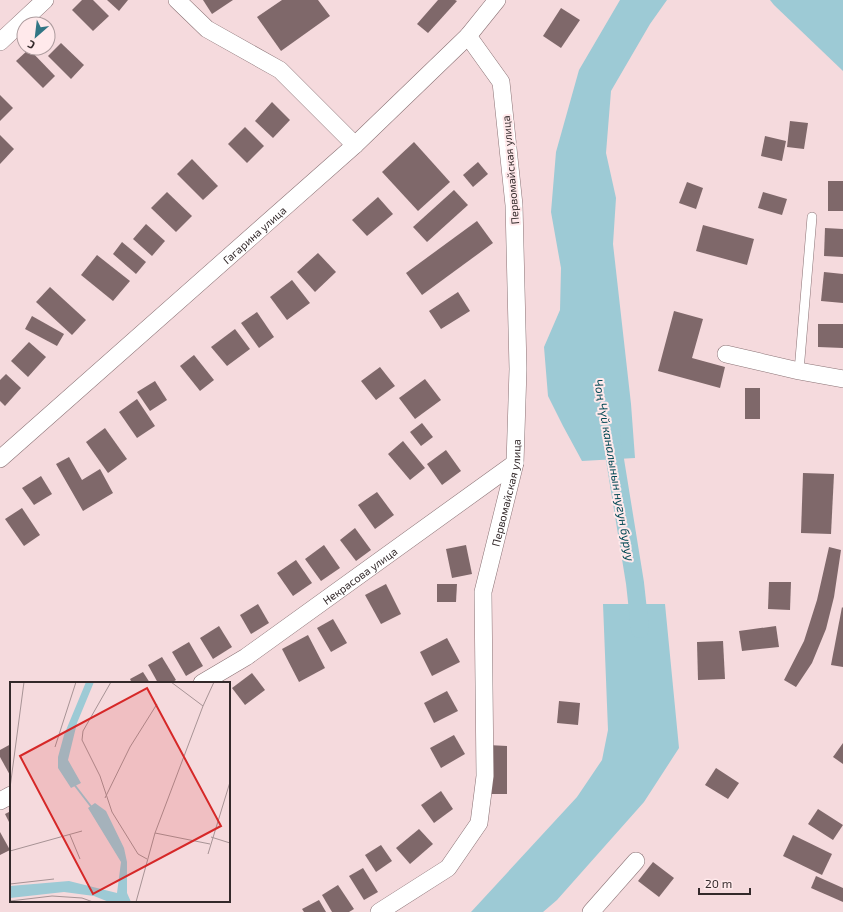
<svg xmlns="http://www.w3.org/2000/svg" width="843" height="912" font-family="'Exo 2',sans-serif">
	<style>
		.water { fill: #9dcad5 }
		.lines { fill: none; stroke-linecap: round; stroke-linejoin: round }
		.canal { stroke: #9dcad5; stroke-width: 18 }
		.building { fill: #7f686a }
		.lane-casing { stroke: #8a7275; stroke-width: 10 }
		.street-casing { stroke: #8a7275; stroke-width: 18 }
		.lane { stroke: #fff; stroke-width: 9 }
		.street { stroke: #fff; stroke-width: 17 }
		.labels { text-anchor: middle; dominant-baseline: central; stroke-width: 4; stroke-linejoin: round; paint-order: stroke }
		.street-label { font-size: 11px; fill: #33292a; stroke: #ffe9eb }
		.water-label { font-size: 12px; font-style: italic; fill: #024854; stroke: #ffe9eb }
		.inset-river { fill: none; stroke: #9dcad5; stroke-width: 2 }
		.inset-road { fill: none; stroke: #a79395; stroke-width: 1 }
		.view { fill: #d62828; fill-opacity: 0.15; stroke: #d62828; stroke-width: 2 }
		.inset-edge { fill: none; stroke: #33292a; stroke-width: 2 }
	</style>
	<rect width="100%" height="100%" fill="#f5dadd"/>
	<g class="water">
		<path d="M620,0h47l-17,24 -39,67 -5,62 10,45 -3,46 18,160 4,54 -53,3 -19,-35 -15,-30 -4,-49 16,-37 1,-42 -10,-56 5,-60 23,-82z"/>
		<path d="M770,0h73v71l-69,-66z"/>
		<path d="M603,604h62l14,144 -35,54 -87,98 -14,12h-72l106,-115 25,-37 6,-30z"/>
	</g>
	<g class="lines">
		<path class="canal" d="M611,435l24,148 5,46"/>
	</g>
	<g class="building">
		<path d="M82,0h11l16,16 -16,15 -21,-21z"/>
		<path d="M107,0h21l-9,11z"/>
		<path d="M203,0h30l-21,14z"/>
		<path d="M282,0h36l12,16 -49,35 -24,-34z"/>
		<path d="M438,0h17l2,1 -29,32 -11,-9z"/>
		<path d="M561,8l19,12 -19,28 -18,-12z"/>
		<path d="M61,43l23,22 -13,14 -23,-23z"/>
		<path d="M29,49l26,27 -12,12 -27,-27z"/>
		<path d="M0,95l13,13 -13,13z"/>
		<path d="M272,102l18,18 -17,18 -18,-17z"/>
		<path d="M790,121l18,2 -4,26 -17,-2z"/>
		<path d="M245,127l19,19 -17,17 -19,-19z"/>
		<path d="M0,135l14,14 -14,15z"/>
		<path d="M765,136l21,5 -4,20 -21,-5z"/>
		<path d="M414,142l36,40 -32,29 -36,-39z"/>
		<path d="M192,159l26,27 -15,14 -26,-26z"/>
		<path d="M478,162l10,12 -15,13 -10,-12z"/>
		<rect x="828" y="181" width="15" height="30"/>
		<path d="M687,182l16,6 -7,21 -17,-6z"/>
		<path d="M454,190l14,15 -41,37 -14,-15z"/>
		<path d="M167,192l25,24 -16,16 -25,-24z"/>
		<path d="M763,192l24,7 -5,16 -24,-7z"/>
		<path d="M378,197l15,17 -26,22 -15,-16z"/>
		<path d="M477,221l16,22 -71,52 -16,-22z"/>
		<path d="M146,224l19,17 -13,15 -19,-17z"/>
		<path d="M703,225l51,14 -7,26 -51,-14z"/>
		<path d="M825,228l18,1v28l-19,-1z"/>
		<path d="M122,242l24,20 -10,12 -23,-20z"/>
		<path d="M318,253l18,19 -21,20 -18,-20z"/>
		<path d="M97,255l33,26 -17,20 -32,-26z"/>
		<path d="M824,272l19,2v29l-22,-2z"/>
		<path d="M292,280l18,23 -23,17 -17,-23z"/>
		<path d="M50,287l36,33 -14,15 -36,-33z"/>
		<path d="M458,292l12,19 -29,18 -12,-18z"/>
		<path d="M674,311l29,8 -11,39 33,9 -5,21 -62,-17z"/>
		<path d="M257,312l17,25 -15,11 -18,-25z"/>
		<path d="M32,316l32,18 -7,12 -32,-17z"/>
		<path d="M818,324h25v24l-25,-1z"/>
		<path d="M235,329l15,20 -23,17 -16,-19z"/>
		<path d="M29,342l17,15 -18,20 -17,-16z"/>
		<path d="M194,355l20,25 -14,11 -20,-25z"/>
		<path d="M380,367l15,19 -19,14 -15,-19z"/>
		<path d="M6,374l15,14 -16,18 -5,-5v-21z"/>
		<path d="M425,379l16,21 -26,19 -16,-21z"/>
		<path d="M155,381l12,19 -17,11 -13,-19z"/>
		<rect x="745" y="388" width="15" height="31"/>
		<path d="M137,399l18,27 -18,12 -18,-26z"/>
		<path d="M422,423l11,14 -12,9 -11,-14z"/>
		<path d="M105,428l22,31 -19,14 -22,-31z"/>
		<path d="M403,441l22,27 -15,12 -22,-26z"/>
		<path d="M446,450l15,21 -19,14 -15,-21z"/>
		<path d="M69,457l13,23 18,-11 13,24 -30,18 -27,-47z"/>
		<path d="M803,473l31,1 -3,60 -30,-1z"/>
		<path d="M41,476l11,18 -18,11 -12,-17z"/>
		<path d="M377,492l17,23 -19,14 -17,-24z"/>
		<path d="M22,508l18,27 -16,11 -19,-27z"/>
		<path d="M355,528l16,22 -15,11 -16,-21z"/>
		<path d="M324,545l16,23 -19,13 -16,-22z"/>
		<path d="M466,545l6,29 -20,4 -6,-29z"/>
		<path d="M829,547l12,3 -7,47 -8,32 -14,34 -16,24 -12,-7 20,-39 13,-41z"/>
		<path d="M296,560l16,23 -19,13 -16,-23z"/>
		<path d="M769,582h22l-1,28 -22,-1z"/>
		<path d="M386,584l15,30 -20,10 -16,-29z"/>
		<path d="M437,584h20l-1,18h-19z"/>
		<path d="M258,604l11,19 -18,11 -11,-19z"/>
		<path d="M842,607l1,1v59l-12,-2z"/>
		<path d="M333,619l14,24 -16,9 -14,-24z"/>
		<path d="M219,626l13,21 -19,12 -13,-21z"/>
		<path d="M776,626l3,21 -37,4 -3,-20z"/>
		<path d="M308,635l17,33 -26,14 -17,-33z"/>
		<path d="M447,638l13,24 -28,14 -12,-24z"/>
		<path d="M723,641l2,38 -27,1 -1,-38z"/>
		<path d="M189,642l14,24 -17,10 -14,-24z"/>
		<path d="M162,657l14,23 -5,3h-13l-10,-18z"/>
		<path d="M143,672l7,11h-18l-2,-4z"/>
		<path d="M252,673l13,17 -20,15 -13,-17z"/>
		<path d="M447,691l11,20 -24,12 -10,-20z"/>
		<path d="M559,701l21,2 -2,22 -21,-2z"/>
		<path d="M454,735l11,19 -24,14 -11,-20z"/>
		<path d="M843,743v21l-10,-7z"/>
		<path d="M11,744v33l-11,-20v-7z"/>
		<path d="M488,745l19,1v48h-20z"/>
		<path d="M716,768l23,15 -11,16 -23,-14z"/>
		<path d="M441,791l12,18 -19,14 -13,-18z"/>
		<path d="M818,809l25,16 -10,15 -25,-16z"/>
		<path d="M11,811v15l-6,-12z"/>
		<path d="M419,829l14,15 -23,20 -14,-16z"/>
		<path d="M0,832l10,18 -10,5z"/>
		<path d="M793,835l39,19 -10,21 -39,-19z"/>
		<path d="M381,845l11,16 -16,11 -11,-17z"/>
		<path d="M653,862l21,16 -15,19 -21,-16z"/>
		<path d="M363,868l15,24 -14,8 -15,-24z"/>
		<path d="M816,876l27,12v14l-32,-14z"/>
		<path d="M338,885l16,24 -5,3h-17l-10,-17z"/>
		<path d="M319,900l7,12h-22l-2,-3z"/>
	</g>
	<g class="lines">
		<defs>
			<path id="lane" d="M799,371l13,-154"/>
			<g id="street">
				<path d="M177,0l30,29 73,41 75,75"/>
				<path d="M0,42l45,-42"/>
				<path d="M726,354l73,17 44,8"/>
				<path id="s1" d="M0,459l355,-314 113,-109 29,-36"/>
				<path id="s2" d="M202,683l44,-26 269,-194"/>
				<path d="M0,801l11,-6"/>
				<path id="s3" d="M379,912l69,-44 31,-45 6,-47 -2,-184 32,-129 3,-94 -4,-164 -13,-123 -33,-46"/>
				<path d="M591,912l45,-51"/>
			</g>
		</defs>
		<use href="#lane" class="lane-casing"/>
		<use href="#street" class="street-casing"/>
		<use href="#lane" class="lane"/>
		<use href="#street" class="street"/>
	</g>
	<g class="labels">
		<g class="street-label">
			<text transform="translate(510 170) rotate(-95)">Первомайская улица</text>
			<text stroke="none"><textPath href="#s1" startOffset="339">Гагарина улица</textPath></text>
			<text stroke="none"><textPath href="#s3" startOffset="470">Первомайская улица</textPath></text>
			<text stroke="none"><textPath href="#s2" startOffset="191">Некрасова улица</textPath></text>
		</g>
		<g class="water-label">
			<text transform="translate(615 470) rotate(80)">Чоң Чүй каналынын нугун буруу</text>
		</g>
	</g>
	<g transform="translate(10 682)">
		<rect width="220" height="220" fill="#f5dadd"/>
		<path d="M76,0h8l-17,41 -9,37 13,23 -10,5 -13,-20v-11l6,-22zM85,121l11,8 18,37 3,14v31l4,9h-22l-15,-6 -30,-4 -54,6v-12l59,-5 48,12 4,-31 -33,-54z" fill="#9dcad5"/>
		<path class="inset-river" d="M63,101l20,26"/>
		<path class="inset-road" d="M101,0l-28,49 -1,9 18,36 12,36 26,42 9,5M161,0l32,24M45,65l21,-65M95,116l25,-51 27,-43M0,127v-21l14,-106M145,151l55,11M60,153l10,24M201,155l19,6M0,169l72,-20M198,172l22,-72M0,202l44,-5M0,219l42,-5 30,2 11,4M126,220l19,-69 48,-127 11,-24"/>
		<path class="view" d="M137,6l74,138 -128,68 -73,-138z"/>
		<rect width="220" height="220" class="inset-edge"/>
	</g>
	<g transform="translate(36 36) rotate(208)"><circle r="19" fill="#ffe9eb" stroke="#ad9c9e"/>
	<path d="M0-3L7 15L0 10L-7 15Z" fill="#327685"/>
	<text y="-6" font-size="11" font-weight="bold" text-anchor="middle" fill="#33292a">С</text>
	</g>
	<path d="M699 888v6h51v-6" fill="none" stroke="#33292a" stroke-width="2"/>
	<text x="705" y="888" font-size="12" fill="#33292a" stroke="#ffe9eb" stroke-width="3" paint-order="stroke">20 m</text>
</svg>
